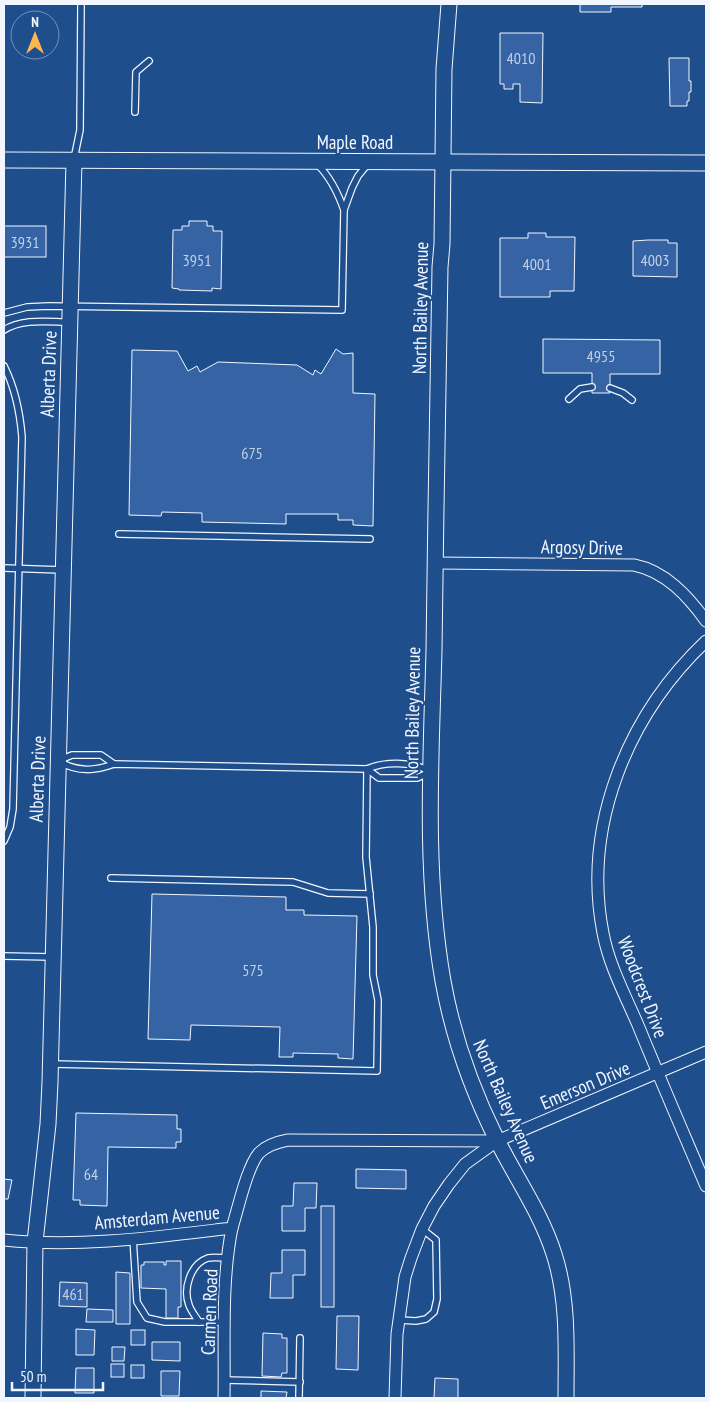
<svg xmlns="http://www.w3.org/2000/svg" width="710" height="1402" font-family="'PT Sans Narrow',sans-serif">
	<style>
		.building { fill: #3563a3; stroke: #f2f6ff }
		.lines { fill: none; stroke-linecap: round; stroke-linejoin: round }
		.lane-casing { stroke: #f2f6ff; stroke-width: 8 }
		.street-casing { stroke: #f2f6ff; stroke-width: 13 }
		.secondary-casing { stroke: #f2f6ff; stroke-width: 17 }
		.lane { stroke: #1f4e8c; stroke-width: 5.5 }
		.street { stroke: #1f4e8c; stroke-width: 11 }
		.secondary { stroke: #1f4e8c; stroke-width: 15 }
		.labels { text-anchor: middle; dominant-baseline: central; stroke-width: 4; stroke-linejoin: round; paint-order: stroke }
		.number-label { font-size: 16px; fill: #c3d1e8 }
		.street-label { font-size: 19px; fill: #f2f6ff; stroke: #1f4e8c }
	</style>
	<rect width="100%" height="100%" fill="#1f4e8c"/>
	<g class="building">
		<path d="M580,4h62v3h-31v5h-31z"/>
		<path d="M500,33h43l-1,70 -22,-1v-18h-7v5h-9v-5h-4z"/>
		<path d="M669,58h20v23h2v11h-2v9h-2v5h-17z"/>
		<path d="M189,221h18v5h6v5h9l-1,58 -9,-1v3l-33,-1v-1l-7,-1 1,-58h9v-4h7z"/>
		<rect x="4" y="226" width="42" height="31"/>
		<path d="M528,233h18v4h29l-1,54h-24v6h-50v-59h28z"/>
		<path d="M648,240h20v3h9v34l-44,-1v-35z"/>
		<path d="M543,339l117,1v34h-50v19h-18v-20h-49z"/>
		<path d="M336,349l7,5 10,-1v40l22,1 -2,132 -20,-1v-5h-15v-6h-52v10l-84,-2v-9l-40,-1 -1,4 -32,-1 3,-165 45,1 11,20 9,-5 3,6 18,-10 79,3 16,10 2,-5 6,4z"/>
		<path d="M152,894l134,3v13h18v5l53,1 -4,143 -15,-1v-4l-45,-1v4h-14l1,-30 -89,-2 -1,15 -42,-1z"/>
		<path d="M76,1113l101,2v14h4v13h-5v6l-68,-1 -1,59 -27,-1v-5h-7z"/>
		<path d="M356,1169l50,1v19l-50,-1z"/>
		<path d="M4,1179l8,1 -4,19h-4z"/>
		<path d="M294,1183h23l-1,25h-11v23h-23v-25h11z"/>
		<rect x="321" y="1206" width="13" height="101"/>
		<path d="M282,1250h23v25h-12v23h-23l1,-25h11z"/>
		<path d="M166,1261h15v46h-3v11h-12v-29l-25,-1v-23h3v-3h20v3h2z"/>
		<path d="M116,1272l14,1v51h-14z"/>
		<path d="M60,1282l27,1v24l-28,-1z"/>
		<path d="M87,1309l26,1v12h-27z"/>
		<path d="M337,1316h22l-1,54 -22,-1z"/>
		<path d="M76,1329l19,1 -1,25h-18z"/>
		<rect x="131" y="1330" width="14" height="15"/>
		<path d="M263,1333l19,1v4h5v35h-5l-1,4 -19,-1z"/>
		<path d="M152,1342h28v19l-28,-1z"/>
		<path d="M112,1347h13l-1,14h-12z"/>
		<rect x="111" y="1364" width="13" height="13"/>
		<rect x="131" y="1365" width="13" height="13"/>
		<path d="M76,1368h18v25h-19z"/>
		<path d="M161,1371h19l-1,25h-18z"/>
		<path d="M435,1378l23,1v19h-24z"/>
		<path d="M261,1391l26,1 -1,6h-25z"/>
	</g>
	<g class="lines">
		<defs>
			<g id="lane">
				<path d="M135,112l1,-40 13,-11"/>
				<path d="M74,159l6,-29 1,-126"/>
				<path d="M318,165c13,13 20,28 26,45"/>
				<path d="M4,313l23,-6 22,-1 293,4 2,-100 8,-22 6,-12 9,-11"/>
				<path d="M4,330c19,-12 44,-8 66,-8"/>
				<path d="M4,366c11,22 16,46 18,71l-9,372 -3,18 -6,14"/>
				<path d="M610,388l13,5 9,7"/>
				<path d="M569,399l11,-10 12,-2"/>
				<path d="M119,534l251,5"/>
				<path d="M4,568l58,2"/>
				<path d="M60,760l12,-5h29l13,9"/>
				<path d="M60,762c18,10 35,9 54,2l253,5c19,-8 43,-7 61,1"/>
				<path d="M367,769l12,9h38l11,-5"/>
				<path d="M111,878l182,4 35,11 42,1"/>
				<path d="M4,956l48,1"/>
				<path d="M52,1064l325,7 1,-71 -5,-25v-48l-7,-70 1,-88"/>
				<path d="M133,1238l4,64 10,16 18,4h59"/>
				<path d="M399,1320l17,1 10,-2 8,-7 3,-13 -1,-59 -14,-11"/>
				<path d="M199,1322c-3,-5 -8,-11 -10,-17 -6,-16 1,-41 19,-47 6,-1 14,0 20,0"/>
				<path d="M224,1380l76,2"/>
				<path d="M299,1398l1,-60"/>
			</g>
			<g id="street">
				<path d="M436,563l198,2c31,6 54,31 72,56"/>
				<path d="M706,641c-78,74 -124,184 -103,292 6,32 22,62 35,92 22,54 45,107 68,161"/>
				<path d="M4,1240c76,8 153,-3 228,-12 6,-19 15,-61 27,-75 8,-8 18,-11 29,-13l209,1"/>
				<path d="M224,1398c1,-56 -3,-115 8,-170"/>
				<path d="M395,1398l2,-64 8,-57 6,-19 11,-29 12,-23 15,-22 16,-20 32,-23 209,-89"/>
			</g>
			<g id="secondary">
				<path d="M449,4l-5,65 -2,175 -2,23c-3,128 -4,256 -6,384 -3,110 -10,221 9,330 10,56 29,109 54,159 19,38 44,73 57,114 15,46 12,97 12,144"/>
				<path d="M4,160l702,3"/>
				<path d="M33,1398l2,-156 13,-118 2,-42 24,-921"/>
			</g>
		</defs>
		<use href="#lane" class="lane-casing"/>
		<use href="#street" class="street-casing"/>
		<use href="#secondary" class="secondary-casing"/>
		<use href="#lane" class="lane"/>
		<use href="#street" class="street"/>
		<use href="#secondary" class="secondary"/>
	</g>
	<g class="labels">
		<g class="number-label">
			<text x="521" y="58">4010</text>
			<text x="25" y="242">3931</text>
			<text x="197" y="260">3951</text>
			<text x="655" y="260">4003</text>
			<text x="537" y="264">4001</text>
			<text x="601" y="356">4955</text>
			<text x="252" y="453">675</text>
			<text x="253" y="970">575</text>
			<text x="91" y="1174">64</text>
			<text x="73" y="1294">461</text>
		</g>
		<g class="street-label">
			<text x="355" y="142">Maple Road</text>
			<text transform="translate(420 308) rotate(-89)">North Bailey Avenue</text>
			<text transform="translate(48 374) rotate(-88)">Alberta Drive</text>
			<text transform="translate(582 547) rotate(1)">Argosy Drive</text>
			<text transform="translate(412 713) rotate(-89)">North Bailey Avenue</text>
			<text transform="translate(37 779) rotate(-88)">Alberta Drive</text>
			<text transform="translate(643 987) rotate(69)">Woodcrest Drive</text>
			<text transform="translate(585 1085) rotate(-23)">Emerson Drive</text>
			<text transform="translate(506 1101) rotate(66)">North Bailey Avenue</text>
			<text transform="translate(157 1217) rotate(-5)">Amsterdam Avenue</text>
			<text transform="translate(209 1312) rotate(-88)">Carmen Road</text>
		</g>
	</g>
	<rect width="710" height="1402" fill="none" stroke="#f2f6ff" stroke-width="10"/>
	<g transform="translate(35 35)"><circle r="24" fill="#1f4e8c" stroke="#7391ba"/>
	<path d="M0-4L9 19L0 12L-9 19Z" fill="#ffb74d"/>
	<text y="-8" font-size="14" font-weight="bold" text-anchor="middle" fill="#f2f6ff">N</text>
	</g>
	<path d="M12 1382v8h91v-8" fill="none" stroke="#f2f6ff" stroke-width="2.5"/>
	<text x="20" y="1382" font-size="15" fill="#f2f6ff" stroke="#1f4e8c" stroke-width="4" paint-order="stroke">50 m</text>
</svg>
